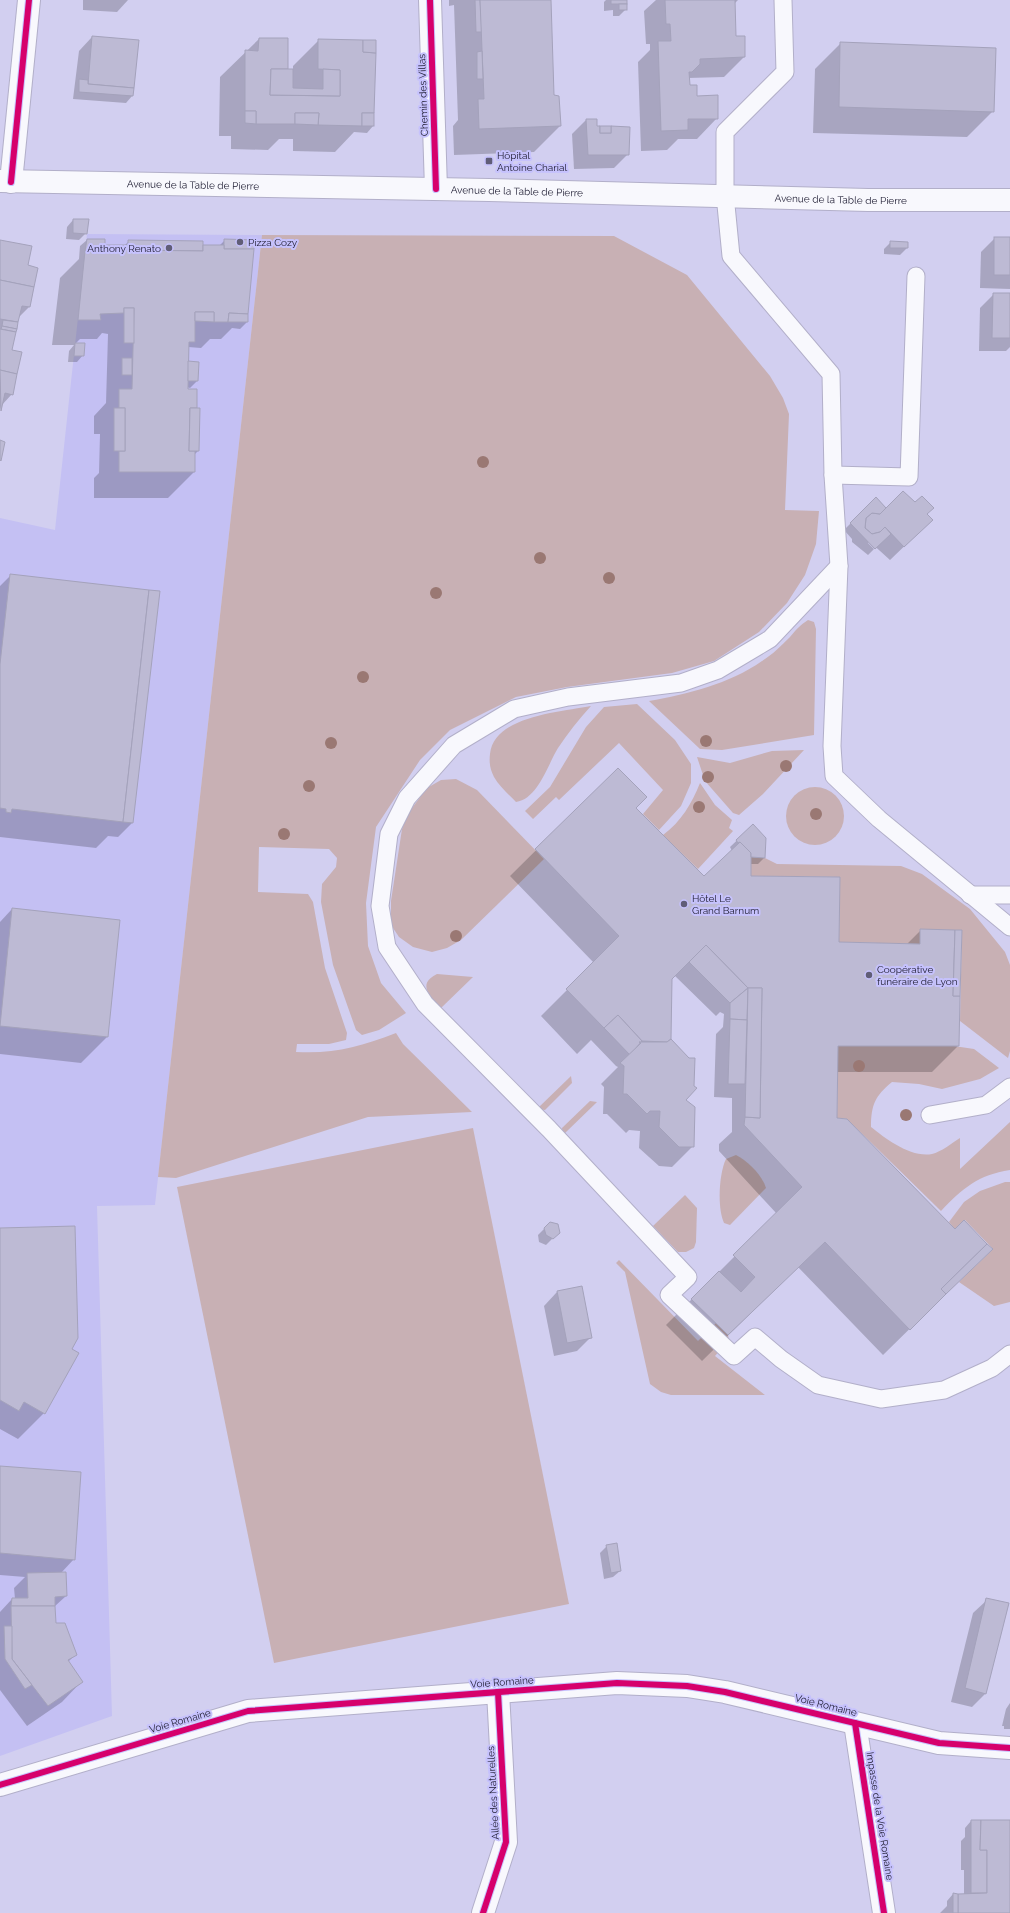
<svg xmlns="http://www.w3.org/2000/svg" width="1010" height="1913" font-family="Raleway,sans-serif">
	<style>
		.built { fill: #c4c0f3 }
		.green { fill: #c8b0b4 }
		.shadow { fill: #0003 }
		.building { fill: #bdbad4; stroke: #a4a2bb }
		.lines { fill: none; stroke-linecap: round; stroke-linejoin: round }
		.lane-casing { stroke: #b2afc9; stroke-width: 19 }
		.street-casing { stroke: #b2afc9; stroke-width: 24 }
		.secondary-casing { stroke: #b2afc9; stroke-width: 24 }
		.lane { stroke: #f8f8fd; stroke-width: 17 }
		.street { stroke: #f8f8fd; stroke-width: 22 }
		.secondary { stroke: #f8f8fd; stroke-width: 22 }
		.cycleway-casing { stroke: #c6c2fd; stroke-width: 8 }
		.cycleway { stroke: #d6006c; stroke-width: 6 }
		.tree { fill: #9a7873 }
		.poi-dot { fill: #605d77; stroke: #c6c2fd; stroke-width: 1.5 }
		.labels { text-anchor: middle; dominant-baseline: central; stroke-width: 4; stroke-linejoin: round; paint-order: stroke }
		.street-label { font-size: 10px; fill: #222036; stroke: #c6c2fd }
		.poi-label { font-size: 10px; fill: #222036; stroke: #c6c2fd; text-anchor: start }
	</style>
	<rect width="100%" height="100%" fill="#d2cff0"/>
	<path class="built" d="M87,234l175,1 -107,970 -58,1 15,510 -112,40v-1238l55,12z"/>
	<g class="green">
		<path d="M262,235l352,1 73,39 83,101 13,22 6,16 -4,96 34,1 -3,33 -11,31 -18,28 -28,29 -45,29 -42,12 -105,14 -51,10 -66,33 -30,30 -44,67 -10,76 2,43 13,37 25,30 -27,17 -17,5 -6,-5 -23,-65 -12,-63 1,-18 14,-17 1,-9 -8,-9 -70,-2 -1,45 50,2 5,8 12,66 22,65 -1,7 -17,4h-32l-1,8c39,2 63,-5 100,-19l7,11 69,68 -104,5 -192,61 -18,-1z"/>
		<path d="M808,620l6,2 2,7 -2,106 -92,15 -22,-1 -51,-48c39,-7 80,-17 113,-40 10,-6 20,-16 28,-24 6,-7 10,-12 18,-17z"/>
		<path d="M637,704l38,36 16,24v19l-10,23 -22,24 -16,-16 20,-24 -44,-47 -60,57 -3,-3 -23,22 -8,-8 25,-24 36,-60 18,-20z"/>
		<path d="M591,706c-12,13 -23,27 -33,42 -10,16 -20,51 -42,54 -7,-7 -17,-16 -22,-25 -4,-8 -5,-14 -4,-23 4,-38 70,-42 101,-48z"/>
		<path d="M804,750l-41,44 -24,21 -6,-2 -28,-32 -8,-24 33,6 42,-12z"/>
		<path d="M456,779l21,11 67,69 -83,81 -14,8 -15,4 -19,-5 -14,-10 -8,-12v-24l11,-72 7,-17 18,-24 14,-8z"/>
		<path d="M700,783l15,22 17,15 -3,8 4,3 -35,38 -35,-34c18,-13 29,-32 37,-52z"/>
		<circle cx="815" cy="816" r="29"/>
		<path d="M751,857l14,1 12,6 124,2 21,8 48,35 35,43 5,13v86l-2,7 -48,-37 2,-91h-42v14l-81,-2 1,-65 -89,-1z"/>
		<path d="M437,974l36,3 -32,31c-10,-11 -25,-24 -4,-34z"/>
		<path d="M838,1046h116l20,3 25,19 -19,11 -38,10 -23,-5 -27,-2c-17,14 -21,23 -21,45 15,12 40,31 61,27 9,-2 20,-11 28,-16v31l50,-47v48c-32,5 -47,18 -69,41l-94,-92 -10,-1z"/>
		<path d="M571,1076l1,7 -27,27 -8,-1z"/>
		<path d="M590,1101l7,1 -34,33 -1,-7z"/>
		<path d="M473,1128l96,476 -295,59 -97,-476z"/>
		<path d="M736,1155c12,6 26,20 30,33l-36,37 -6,-2c-7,-15 -5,-50 2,-64z"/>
		<path d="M1005,1182h5v120l-16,4 -35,-24 34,-33 -28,-29 -10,9 -6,-7 15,-20 16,-11z"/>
		<path d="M685,1195l12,13 -1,34 -2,6 -8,4h-8l-25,-26z"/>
		<path d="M619,1260l79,81 18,-18 12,12 1,5 -14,16 50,39h-94l-10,-3 -11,-8 -25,-112 -9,-9z"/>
	</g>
	<g class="shadow">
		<path d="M83,0h45l-11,12 -34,-2z"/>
		<path d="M449,0h101l3,96 7,30 -26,26 -80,3 -1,-29 5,-6 -4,-115 -5,1z"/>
		<path d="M606,0h20v9l-7,7h-6v-6l-9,1v-9z"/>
		<path d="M656,0h82l-4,4 1,33 9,20 -20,20 -36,1 1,8 7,11 21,21 -20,21h-19l-11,11 -26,1 -3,-89 12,-12v-6h-4l-2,-33z"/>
		<path d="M92,37l40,59 -6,7 -53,-4 6,-48z"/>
		<path d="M259,39l28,31h6v-4l26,-26 54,86 -6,7 -13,-1 -19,20 -42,-1v-12h-14l-11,11 -37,-1v-13h-12l1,-59z"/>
		<path d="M841,43l152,68 -26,26 -154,-4 2,-64z"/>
		<path d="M586,120l42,34 -14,14 -40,1 -2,-35z"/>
		<path d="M73,220l13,13 -7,7 -13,-1 1,-12z"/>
		<path d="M995,238h15v51l-30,-1 1,-36z"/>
		<path d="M87,240l17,6h20l5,-5 90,5 6,-6 22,82 -7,7 -8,-1 -11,11h-11l-9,9 -13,-1 -1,15 10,19 -7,7 -3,-1 11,64 -4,4v17l-26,26h-74v-20l5,-5 1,-39h-6v-18l12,-13 2,-69 -6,-1 -5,6h-17l-5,5 8,11 -6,7h-9l1,-11 5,-6h-22l8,-67 19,-19 1,-13z"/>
		<path d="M0,241l27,25 2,41 -11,11 -7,33 1,43 -11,12 -1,4z"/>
		<path d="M891,242l16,6 -7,7 -16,-1v-5z"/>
		<path d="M994,294h16v53l-4,4h-27l1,-43z"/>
		<path d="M876,498l10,11 32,24 -28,27 -21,-19 -1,2 6,6 -6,6 -16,-13v-3l-8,-9z"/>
		<path d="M11,575l147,17 -26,231 -14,14 -10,-1 -12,12 -96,-11v-251z"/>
		<path d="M618,769l17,39 69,69 28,-26 -2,-4 22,-21 12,32 -6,6h-8v13l88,66 68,2 15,-15 37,116 -26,26h-96v47l102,182 -55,54 -85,-88 -96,94 -36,-36 111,-111 -58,-63v-7l13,-12v-34l-18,-1 2,-63 7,-7 1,-13 -4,-2 -4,4 -42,-41 -3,3 -1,61 15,61 8,46 -21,21 -13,-1 -20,-18 1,-17 -11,-1 -3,3 -19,-19h-4l1,-27 -3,-3 17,-17 -2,-1 -25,-26 -14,14 -36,-38 53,-53 -84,-87z"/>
		<path d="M12,909l95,128 -26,26 -81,-9v-132z"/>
		<path d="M545,1228l14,4 -13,13 -7,-3 -1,-7z"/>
		<path d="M0,1229l71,121 6,3 -33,60 -26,26 -18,-10z"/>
		<path d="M557,1292l34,45 -14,14 -23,5 -10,-50z"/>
		<path d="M0,1467l74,92 -13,14 5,23 -12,11 1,17 21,30 -8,8 14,19 -20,21 -35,24 -27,-36v-78l12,-13h3l-1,-11 11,-11 -25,-2z"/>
		<path d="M607,1546l13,25 -7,6 -9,2 -4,-26z"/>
		<path d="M987,1600l-1,93 -14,14 -21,-5 22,-89z"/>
		<path d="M1010,1703v26h-6v-3h-2l4,-17z"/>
		<path d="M971,1821h39v92h-70l7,-7v-5l6,-7h11v-24h-3v-29l4,-4v-9z"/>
	</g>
	<g class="building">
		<path d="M475,0h5l2,32h-6z"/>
		<path d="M480,0h71l3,95 5,1 2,30 -82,3 -1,-30h6z"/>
		<rect x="611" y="0" width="16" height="4"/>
		<path d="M665,0h70l1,36h9v21l-45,2v5l-8,8h-3l1,13h7v11l21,-1v24h-30v11l-27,1 -3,-90h13l-1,-17h-4z"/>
		<rect x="619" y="4" width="8" height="6"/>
		<path d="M92,36l47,4 -5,48 -46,-4z"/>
		<path d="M259,38h29v31h-17l-1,26 70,1v-26l-22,-1v-30l45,1v12l13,1 -2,60h-12v13l-44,-1 1,-12h-24v11h-39v-13h-11v-61l13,1z"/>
		<path d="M363,40h13v13l-13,-1z"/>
		<path d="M840,42l156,6 -2,64 -155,-5z"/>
		<path d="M482,51l1,28h-6v-27z"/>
		<path d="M271,69h22v19l30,1v-20l17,1v26l-70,-1z"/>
		<path d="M79,79l9,1v4l46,4 -1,8 -54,-4z"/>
		<path d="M245,111h11v13l-11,-1z"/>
		<path d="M295,113h24l-1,12 -23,-1z"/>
		<rect x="362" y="113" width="12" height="13"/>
		<path d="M586,119h11v7h3v7h11v-7l19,1 -1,28h-41z"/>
		<rect x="600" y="126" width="11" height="7"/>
		<path d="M73,219h16l-2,15 -14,-1z"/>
		<rect x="994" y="237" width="16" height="38"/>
		<path d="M87,239h18v12h-20z"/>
		<path d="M224,239l31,1 -1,9h-30z"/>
		<path d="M0,240l32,6 -4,19 10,3 -4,19 -34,-7z"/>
		<path d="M128,240l75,1v10l-75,-1z"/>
		<path d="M890,241l18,1v6h-18z"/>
		<path d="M105,245h23v5l75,1v-6h21v4h30l-6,65 -19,-1 -1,9h-14v-10h-19v30h-6l-1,47h9v19h-7l-1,43h6v21h-76v-21h6v-43h-6v-19h13l2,-81h-10v5l-24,1 1,6h-23l7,-69h20z"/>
		<path d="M0,280l34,7 -4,20 -8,-1 -4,16 -18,-3z"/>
		<path d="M993,293h17v45h-18z"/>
		<rect x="124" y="308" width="10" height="35"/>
		<path d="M195,312h19v10l-19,-1z"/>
		<path d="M229,313l19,1v8h-20z"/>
		<path d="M3,320l15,2 -1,7 -15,-3z"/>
		<path d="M2,326l15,3 -1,3 -15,-3z"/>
		<path d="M0,329l16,3 -4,18 10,2 -5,22 -17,-4z"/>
		<path d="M75,343h10l-1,13h-10z"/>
		<rect x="122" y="358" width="10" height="17"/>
		<path d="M188,361l11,1 -1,19h-10z"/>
		<path d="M0,370l17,4 -4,21 -8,-2 -4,18z"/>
		<rect x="114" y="408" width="11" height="43"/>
		<path d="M190,408h10l-1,43h-10z"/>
		<path d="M0,440l5,2 -4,19 -1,-1z"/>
		<path d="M903,491l12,11 7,-6 12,12 -7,6 6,6 -29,27 -19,-20 -5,5 -8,2 -7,-6 1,-10 6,-5 8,1z"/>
		<path d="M876,497l10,11 -6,6 -8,-1 -6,5 -1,10 7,6 8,-2 5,-5 6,7 -16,15 -25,-26z"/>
		<path d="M10,574l139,16 -26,232 -111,-13 -1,4 -5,-1v-3l-6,-1v-144z"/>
		<path d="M149,590l11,1 -27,232 -10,-1z"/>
		<path d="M618,768l29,29 -11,11 68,68 36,-34 11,11v23l89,1 -1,65 81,2v-15l35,1 -2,66h7l-1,50h-121l-1,72 10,1 108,110 9,-9 23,24 -46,45 5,5 -36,36 -85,-88 -97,93 -37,-36 28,-28 22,21 14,-15 -22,-22 69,-68 -58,-62 1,-8 15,1 2,-130h-14l-42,-43 -34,34 -1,60 -4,3 -25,-1 -24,-26 -14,13 -38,-39 53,-53 -84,-87z"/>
		<path d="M753,824l13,14 -1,20 -14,-1v-4l-11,-11 -2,1 -2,-3z"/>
		<path d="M12,908l108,12 -12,117 -108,-11z"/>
		<path d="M955,930h7l-2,66h-7z"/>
		<path d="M706,945l42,43 -18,15 -41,-41z"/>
		<path d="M748,988l-1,32 -17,-1v-16z"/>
		<path d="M748,988h14l-2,130 -15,-1z"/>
		<path d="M618,1015l24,26 -12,14 -26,-27z"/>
		<path d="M730,1019l17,1 -2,64h-17z"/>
		<path d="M671,1039l18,19h6l-1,28 3,2 -11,12 9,7 -1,40h-15l-20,-20 1,-16h-10l-3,3 -20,-20h-4l1,-28 -4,-3 21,-20 -2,-1h28z"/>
		<path d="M550,1222l8,2 2,9 -7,6 -7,-4 -2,-7z"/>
		<path d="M75,1226l3,112 -6,11 7,4 -34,61 -21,-12 -5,9 -19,-11v-172z"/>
		<path d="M987,1244l6,5 -47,45 -5,-5z"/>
		<path d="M582,1286l10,52 -25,5 -10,-52z"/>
		<path d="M0,1466l81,6 -6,88 -75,-7z"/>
		<path d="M617,1543l4,28 -10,2 -5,-28z"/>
		<path d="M66,1572l1,24 -12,1v9h-44l1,-8h16l-1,-25z"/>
		<path d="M986,1598l23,5 -23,91 -21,-6z"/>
		<path d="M11,1606h44l1,17h9l12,32 -9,5 15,22 -35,24 -36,-47z"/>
		<path d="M4,1626h8v33l20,26 -7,4 -20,-30z"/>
		<path d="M971,1820h10l-1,30h7v43h-16z"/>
		<path d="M981,1820h29v93h-52v-19l29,-1v-43h-7z"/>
		<path d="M953,1893l5,1v19h-5z"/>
	</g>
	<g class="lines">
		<defs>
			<g id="lane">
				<path d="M783,0l2,72 -60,60v63l6,61 100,118 2,101 6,91 -7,180 2,30 45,43 131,108"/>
				<path d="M833,475l76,2 7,-201"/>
				<path d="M839,566l-69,73 -52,31 -37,13 -113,14 -54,12 -60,36 -47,53 -18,36 -9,72 7,41 38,57 124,125 139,148 -19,18 65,61 21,-19 26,22 37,26 63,14 63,-9 48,-22 18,-14"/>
				<path d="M970,895h40"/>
				<path d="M930,1115l56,-10 24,-18"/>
			</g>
			<g id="street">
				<path d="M430,0l6,189"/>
				<path d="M11,182l18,-182"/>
				<path d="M855,1723l29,190"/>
				<path d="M0,1785l248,-74 369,-28 70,3 38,6 214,51 71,5"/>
				<path d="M483,1913l23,-71 -8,-150"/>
			</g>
			<g id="secondary">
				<path id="s1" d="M0,181l489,9 379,10h142"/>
			</g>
		</defs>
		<use href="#lane" class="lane-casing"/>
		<use href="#street" class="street-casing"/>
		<use href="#secondary" class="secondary-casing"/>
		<use href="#lane" class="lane"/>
		<use href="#street" class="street"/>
		<use href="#secondary" class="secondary"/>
		<defs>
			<g id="cycleway">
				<path d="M430,0l6,189"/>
				<path d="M11,182l18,-182"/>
				<path d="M855,1723l29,190"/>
				<path d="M0,1785l248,-74 369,-28 70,3 38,6 214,51 71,5"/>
				<path d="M483,1913l23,-71 -8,-150"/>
			</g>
		</defs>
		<use href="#cycleway" class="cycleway-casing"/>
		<use href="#cycleway" class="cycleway"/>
	</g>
	<g class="tree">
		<circle cx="483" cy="462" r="6"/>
		<circle cx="540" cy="558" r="6"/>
		<circle cx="609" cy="578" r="6"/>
		<circle cx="436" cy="593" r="6"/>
		<circle cx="363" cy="677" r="6"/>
		<circle cx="706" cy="741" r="6"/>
		<circle cx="331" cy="743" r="6"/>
		<circle cx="786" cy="766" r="6"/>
		<circle cx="708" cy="777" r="6"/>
		<circle cx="309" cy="786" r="6"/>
		<circle cx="699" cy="807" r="6"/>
		<circle cx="816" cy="814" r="6"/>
		<circle cx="284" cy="834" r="6"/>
		<circle cx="456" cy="936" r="6"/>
		<circle cx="859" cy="1066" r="6"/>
		<circle cx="906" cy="1115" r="6"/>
	</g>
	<g class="poi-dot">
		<rect x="485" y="157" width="8" height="8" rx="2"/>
		<circle cx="240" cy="242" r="4"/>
		<circle cx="169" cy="248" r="4"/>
		<circle cx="684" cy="904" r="4"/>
		<circle cx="869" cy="975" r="4"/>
	</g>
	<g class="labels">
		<g class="street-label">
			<text transform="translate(423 95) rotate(-92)">Chemin des Villas</text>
			<text stroke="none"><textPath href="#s1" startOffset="193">Avenue de la Table de Pierre</textPath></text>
			<text stroke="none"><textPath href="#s1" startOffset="517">Avenue de la Table de Pierre</textPath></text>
			<text stroke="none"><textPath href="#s1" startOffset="841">Avenue de la Table de Pierre</textPath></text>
			<text transform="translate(502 1682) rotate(-4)">Voie Romaine</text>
			<text transform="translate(826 1705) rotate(14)">Voie Romaine</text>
			<text transform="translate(180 1721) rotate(-16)">Voie Romaine</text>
			<text transform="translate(493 1793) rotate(-93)">Allée des Naturelles</text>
			<text transform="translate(880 1816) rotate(81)">Impasse de la Voie Romaine</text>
		</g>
		<g class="poi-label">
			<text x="497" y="155">Hôpital<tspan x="497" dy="12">Antoine Charial</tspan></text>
			<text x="248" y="242">Pizza Cozy</text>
			<text x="161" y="248" text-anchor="end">Anthony Renato</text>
			<text x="692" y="898">Hôtel Le<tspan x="692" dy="12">Grand Barnum</tspan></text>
			<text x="877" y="969">Coopérative<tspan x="877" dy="12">funéraire de Lyon</tspan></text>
		</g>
	</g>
</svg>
